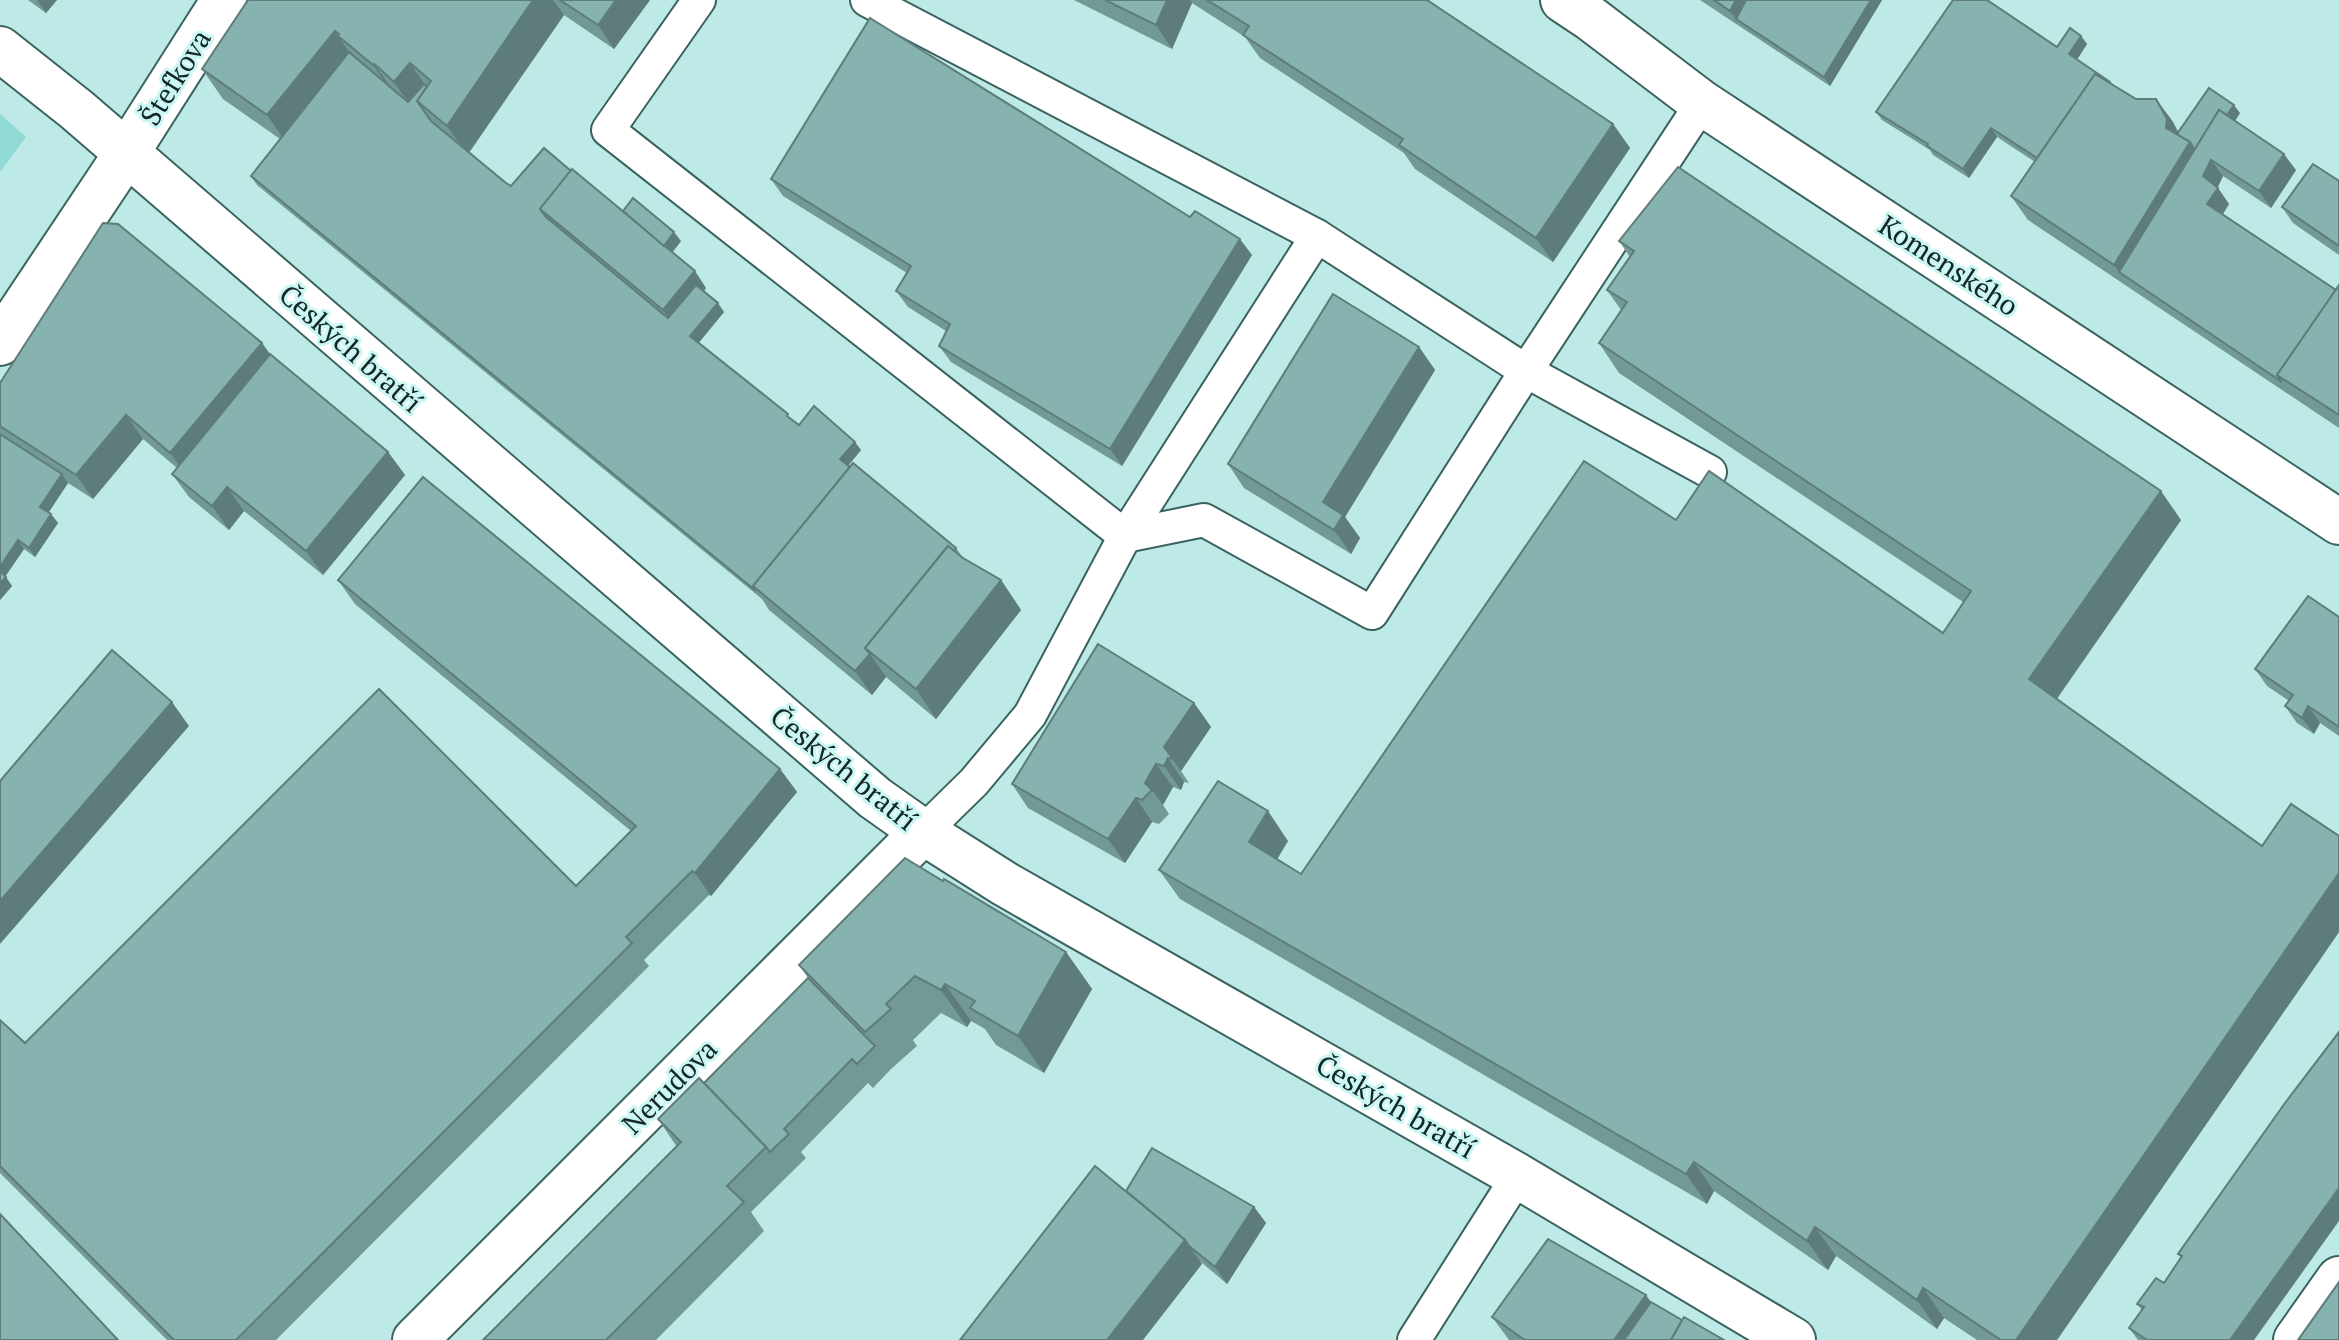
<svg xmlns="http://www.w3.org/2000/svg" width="2339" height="1340" font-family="'PT Serif',serif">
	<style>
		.green { fill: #90d9d4 }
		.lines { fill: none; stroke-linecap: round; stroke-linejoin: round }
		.lane-casing { stroke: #3a6360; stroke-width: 36 }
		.street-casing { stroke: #3a6360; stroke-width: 48 }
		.lane { stroke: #fff; stroke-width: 32 }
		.street { stroke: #fff; stroke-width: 44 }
		.wall { fill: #739996 }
		.shaded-wall { fill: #5e7d7a }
		.building { fill: #86b2af; stroke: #5e7d7a; stroke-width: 2 }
		.labels { text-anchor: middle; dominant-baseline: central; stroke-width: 6; stroke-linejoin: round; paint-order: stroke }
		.street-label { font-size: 28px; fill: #142625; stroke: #caf7f4 }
	</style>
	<rect width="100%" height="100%" fill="#bdeae6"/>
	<path class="green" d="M0,114l26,23 -26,35z"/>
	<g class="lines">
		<defs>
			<g id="lane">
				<path d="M699,0l-91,130 517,406 79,-16 168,93 154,-242 -209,-135"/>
				<path d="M867,0l450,236 -192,300 -95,179 -56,67 -51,50"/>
				<path d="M1702,103l-176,268 184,101"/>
				<path d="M1414,1340l104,-164"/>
			</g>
			<g id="street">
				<path d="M1563,0l27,18 112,85 637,419"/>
				<path d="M0,49l77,61 798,688 48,34 82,52 513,292 275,164"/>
				<path d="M0,343l126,-189 98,-154"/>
				<path d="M415,1340l508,-508"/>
				<path d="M2296,1340l43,-61"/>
			</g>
		</defs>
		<use href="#lane" class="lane-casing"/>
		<use href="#street" class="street-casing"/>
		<use href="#lane" class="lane"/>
		<use href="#street" class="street"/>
	</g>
	<g class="wall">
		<path d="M28,0h29l-11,13z"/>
		<path d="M248,0h402l-36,49 -50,-34 -95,138 42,33 60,-15 52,40 58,30 -9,11 34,36 -2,3 20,21 -26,31 101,82 62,25 -13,16 108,82 7,10 38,22 20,30 -85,109 -50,-42 -14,18 -103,-85 -7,-11 -505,-414 -6,-9 29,-37 -57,-40 -21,-30z"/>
		<path d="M1074,0h353l186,124 17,24 -77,114 -138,-93 -11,-16 -144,-95 -15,-21 -53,-34 -20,46z"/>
		<path d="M1700,0h182l-52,86z"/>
		<path d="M2081,36l6,8 -10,15 33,23 3,3 23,14h20l17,23 5,11 62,-20 -5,8 61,49 -25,38 -48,-32 -6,11 12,17 -6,10 113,76 3,-5v143l-311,-208 -17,-24 24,-34 -38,-25 -28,41 -36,-23 -3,-5 -48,-30 -6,-8 181,-65z"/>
		<path d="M771,179l481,76 -130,211 -171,-104 -12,-16 7,-15 -38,-24 -12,-16 11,-18 -124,-77z"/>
		<path d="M2339,181v74l-46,-32 -11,-16z"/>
		<path d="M1619,241l562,279 -124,179 205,147 77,-10v96l-282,408h-80l-33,-22 -7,11 -101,-73 -8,14 -114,-79 -7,13 -527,-305 -21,-29 129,-29 -11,18 24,15 375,-354 267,113 20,-31 -344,-229 -20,-30 22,-33 -14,-20 23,-33z"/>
		<path d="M262,343l8,11 118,98 17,23 -82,100 -79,-64 -15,19 -40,-33 -17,-23 5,-6 -34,-29 -50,60 -25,-16 -19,29 9,11 -23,34 -11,-8 -19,28 7,9 -12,14v-217z"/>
		<path d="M1419,347l16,23 -90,147 15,21 -9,16 -107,-66 -16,-24z"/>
		<path d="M338,580l442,189 17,23 -86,104 -2,-1 -65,65 5,6 -373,374h-109l-167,-167v-153l25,23 551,-157 55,-55 -276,-227z"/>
		<path d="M2339,617v119l-19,-13 -6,11 -17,-11 -12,-17 4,-5 -22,-15 -12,-17z"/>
		<path d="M1194,703l17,24 -30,44 8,12 -5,-1 -3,8 -8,-3 -10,18 6,9 -10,10 -7,-2 -27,41 -97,-55 -16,-24z"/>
		<path d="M1066,952l26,37 -48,84 -48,-28 -11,-16 -14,-8 -4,6 -26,-14 -28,27 4,6 -26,23 -18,19 -5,-5 -67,69 5,6 -55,54 13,19 -108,109h-173l194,-193 -19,-28 46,-36 104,-105 -9,-13z"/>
		<path d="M2285,1103l-31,237h-116l-9,-12 13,-18 -5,-6 27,-21 17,-25 -3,-4z"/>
		<path d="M1126,1191l128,16 12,16 -39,61 -26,-22 1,2z"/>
		<path d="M1651,1302l31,18 42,20h-215l-17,-23z"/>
	</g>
	<g class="shaded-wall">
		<path d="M37,0h20l-11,13z"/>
		<path d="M533,0h20l11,15 -97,140 -20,-29z"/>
		<path d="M616,0h34l-36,49 -16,-24z"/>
		<path d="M1167,0h23l2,3 -20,46 -16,-24z"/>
		<path d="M1736,0h20l-20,19 -6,-8z"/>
		<path d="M1871,0h11l-52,86 -6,-9z"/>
		<path d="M335,31l20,30 -67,84 -21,-30z"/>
		<path d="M2081,36l6,8 -12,19 -6,-9z"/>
		<path d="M410,63l20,29 -13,9 -3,10 -20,-29z"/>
		<path d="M374,64l21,29 -1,2 -21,-30z"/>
		<path d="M2156,99l17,23 11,21 -18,-15z"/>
		<path d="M2234,105l6,8 -34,53 -87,106 -5,-7 76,-123z"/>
		<path d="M1613,124l17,24 -77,114 -17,-24z"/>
		<path d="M1991,128l6,9 -28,41 -6,-9z"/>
		<path d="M2284,154l12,16 -25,38 -12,-17z"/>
		<path d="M2211,160l12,16 -6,13 1,-1 11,16 -10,16 -12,-16 -4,-28z"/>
		<path d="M674,232l7,9 -12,16 -6,-9z"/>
		<path d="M1240,239l12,16 -130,211 -12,-17z"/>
		<path d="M695,271l11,17 -32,39 -11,-17z"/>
		<path d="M718,303l6,9 -27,33 -7,-9z"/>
		<path d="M262,343l17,24 -92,109 -17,-23z"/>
		<path d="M1419,347l16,23 -90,147 15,21 -9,16 -17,-24 -11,-28z"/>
		<path d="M126,415l17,24 -50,60 -17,-24z"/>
		<path d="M855,442l6,8 -15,18 -6,-9z"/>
		<path d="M388,452l17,23 -82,100 -17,-24z"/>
		<path d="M62,474l6,9 -22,33 -6,-9z"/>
		<path d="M227,487l17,24 -15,19 -17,-24z"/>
		<path d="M2161,491l20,29 -131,188 -21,-29z"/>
		<path d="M51,514l7,9 -23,34 -6,-9z"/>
		<path d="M18,540l6,9 -20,29 -4,-6v-5z"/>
		<path d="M6,577l6,9 -12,14v-16z"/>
		<path d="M1001,580l20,30 -85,109 -20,-30z"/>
		<path d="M870,654l16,23 -14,18 -17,-24z"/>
		<path d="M172,702l17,24 -189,218v-43z"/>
		<path d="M1194,703l17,24 -30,44 -17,-24z"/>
		<path d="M2308,706l12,17 -6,11 -12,-16z"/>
		<path d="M1168,758l16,24 -3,8 -17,-24z"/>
		<path d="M1156,764l17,23 -10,18 -11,-15 -7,-7z"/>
		<path d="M780,769l17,23 -86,104 -16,-23z"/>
		<path d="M1136,798l16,24 -27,41 -17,-24z"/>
		<path d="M1268,811l20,30 -18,30 -21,-29z"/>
		<path d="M2339,873v59l-282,408h-41z"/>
		<path d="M1066,952l26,37 -48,84 -26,-37z"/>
		<path d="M945,984l26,37 -4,6 -26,-37z"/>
		<path d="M1694,1162l20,29 -7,13 -21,-30z"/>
		<path d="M2339,1188v33l-85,119h-24z"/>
		<path d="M1254,1207l12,16 -39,61 -12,-17z"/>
		<path d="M1815,1227l21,29 -8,14 -21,-29z"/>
		<path d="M1185,1240l17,24 -59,76h-36z"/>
		<path d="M1923,1288l21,30 -7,11 -20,-29z"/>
		<path d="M1646,1295l17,24 -15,21h-34z"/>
	</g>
	<g class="building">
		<path d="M248,0h285l-86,126 -30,-25 14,-20 -21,-18 -16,19 -16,-15 -4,-3 -1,1 -35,-29 1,-2 -4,-3 -68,84 -65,-46z"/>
		<path d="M560,0h56l-18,25z"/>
		<path d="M1105,0h62l-11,25z"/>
		<path d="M1207,0h220l186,124 -77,114 -137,-93 4,-6 -160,-104 6,-9z"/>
		<path d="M1714,0h22l-6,11z"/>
		<path d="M1746,0h125l-47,77 -88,-58z"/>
		<path d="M1953,0h34l70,47 13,-19 11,8 -12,18 41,28v1l-15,-9 -58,84 -46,-30 -28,41 -36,-23 1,-2 -52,-32z"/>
		<path d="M870,18l320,199 5,-6 45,28 -130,210 -171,-103 11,-22 -54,-33 15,-25 -140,-87z"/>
		<path d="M349,52l59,50 16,-18 3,2 -10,15 14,20 75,62 5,3 33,-38 27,23 -31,38 6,8 122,101 28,-33 22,18 -28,33 98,78 -1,2 12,9 15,-19 41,36 -15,17 10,8 -97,119 3,5 -505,-415z"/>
		<path d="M2095,74l41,25h20l11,20 -1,9 24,14 -76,123 -103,-69z"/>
		<path d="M2209,88l25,17 -7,10 -8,-5 -24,40 -5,-8 -13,-8z"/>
		<path d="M2219,110l65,44 -25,37 -48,-31 -8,16 15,12 -11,16 129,86 -59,85 5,7 -163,-110z"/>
		<path d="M2313,164l26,17v65l-57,-39z"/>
		<path d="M1678,167l483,324 -132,188 233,167 29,-42 48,32v37l-323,467h-15l-78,-52 -6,12 -102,-73 -8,14 -113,-79 -8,12 -527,-304 59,-89 50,30 -19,31 52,32 283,-413 92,59 33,-49 234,162 28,-42 -372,-248 28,-41 -20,-12 27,-39 -15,-10z"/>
		<path d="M572,169l123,102 -32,39 -123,-101z"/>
		<path d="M633,198l41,34 -10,14 -41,-35z"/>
		<path d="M103,223l15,1 144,119 -92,110 -44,-38 -50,60 -76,-49v-43z"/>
		<path d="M2339,285v130l-62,-40z"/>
		<path d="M1333,294l86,53 -96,155 20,13 -9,15 -106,-66z"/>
		<path d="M270,354l118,98 -82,99 -79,-64 -15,19 -40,-32z"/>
		<path d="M0,434l62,40 -22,33 11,7 -22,34 -11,-8 -18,27z"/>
		<path d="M853,463l103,85 -2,3 -6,-5 -83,102 5,6 -15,17 -102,-85z"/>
		<path d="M423,477l357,292 -85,104 -3,-2 -66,66 6,6 -396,397h-62l-174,-174v-146l25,23 354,-354 197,197 60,-60 -298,-246z"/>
		<path d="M948,546l15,12 38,22 -85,109 -51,-41z"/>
		<path d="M0,571l6,6 -6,7z"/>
		<path d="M2308,596l31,21v110l-31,-21 -6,12 -17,-12 8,-11 -38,-26z"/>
		<path d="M1098,644l96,59 -30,44 9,12 -5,-1 -4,8 -8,-2 -11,19 7,7 -10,10 -6,-2 -28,41 -96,-55z"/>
		<path d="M112,650l60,52 -172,199v-120z"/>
		<path d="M905,858l38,23 1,-2 122,73 -48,84 -48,-28 5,-7 -30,-17 -4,6 -26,-14 -29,28 5,5 -26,23 -66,-67z"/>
		<path d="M808,978l67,68 -18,18 -5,-5 -68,70 5,5 -19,18 -4,-5 -62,-64z"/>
		<path d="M2339,1032v156l-109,152h-83l-18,-12 15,-21 -7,-3 19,-26 8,5 18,-27 -4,-2 107,-151z"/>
		<path d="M699,1078l67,69 -39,39 17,16 -138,138h-123l198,-198 -23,-23z"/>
		<path d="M1152,1148l102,59 -39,60 -26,-21 -4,-6 -59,-49z"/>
		<path d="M1095,1166l90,74 -78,100h-147z"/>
		<path d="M0,1214l118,126h-118z"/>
		<path d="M1548,1239l98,56 -32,45h-89l-33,-23z"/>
		<path d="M2339,1282v58h-41z"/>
		<path d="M1651,1302l31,18 -11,20h-47z"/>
		<path d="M1684,1317l40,23h-53z"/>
	</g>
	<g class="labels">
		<g class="street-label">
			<text transform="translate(175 77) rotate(-58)">Štefkova</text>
			<text transform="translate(1949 265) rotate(33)">Komenského</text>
			<text transform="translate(351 348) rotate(41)">Českých bratří</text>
			<text transform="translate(844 768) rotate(39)">Českých bratří</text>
			<text transform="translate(669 1086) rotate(-45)">Nerudova</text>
			<text transform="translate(1396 1106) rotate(30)">Českých bratří</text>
		</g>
	</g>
</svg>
